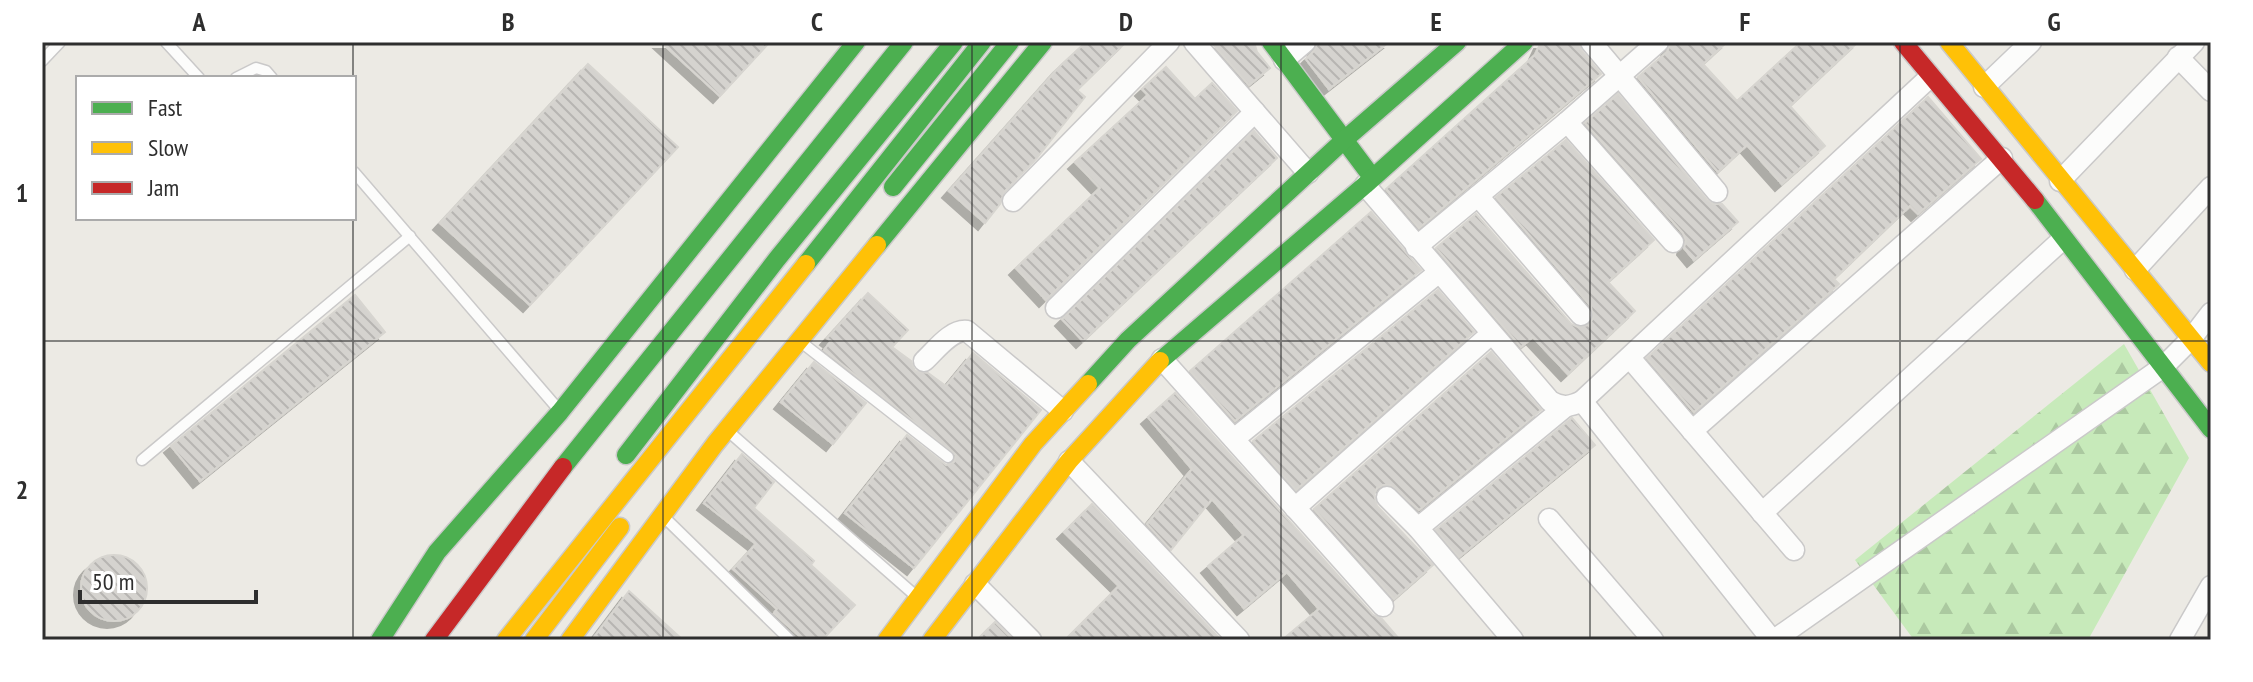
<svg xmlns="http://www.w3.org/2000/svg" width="2253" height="682" font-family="'PT Sans Narrow',sans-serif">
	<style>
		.forest { fill: url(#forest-firs) }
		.building { fill: url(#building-back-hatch); stroke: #d7d5d0; stroke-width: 2; filter: url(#shadow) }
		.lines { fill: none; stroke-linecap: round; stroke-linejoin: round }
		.lane-casing { stroke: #cac9c9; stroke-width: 13 }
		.street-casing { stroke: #cac9c9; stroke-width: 23 }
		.fast-casing { stroke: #cac9c9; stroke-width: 21 }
		.slow-casing { stroke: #cac9c9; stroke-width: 21 }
		.jam-casing { stroke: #cac9c9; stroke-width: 21 }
		.lane { stroke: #fcfcfb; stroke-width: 10 }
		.street { stroke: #fcfcfb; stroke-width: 20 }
		.fast { stroke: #4caf50; stroke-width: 18 }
		.slow { stroke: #ffc107; stroke-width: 18 }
		.jam { stroke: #c62828; stroke-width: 18 }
		.grid { fill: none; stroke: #2e2e2e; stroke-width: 2; stroke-opacity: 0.55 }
		.neatline { fill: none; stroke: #2e2e2e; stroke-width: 3 }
		.grid-label { font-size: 26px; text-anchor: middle; font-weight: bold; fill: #2e2e2e }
	</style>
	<defs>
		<pattern id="forest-firs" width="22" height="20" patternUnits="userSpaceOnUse" patternTransform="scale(2)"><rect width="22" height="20" fill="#c7eaba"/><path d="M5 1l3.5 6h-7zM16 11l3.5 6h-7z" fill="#abc9a0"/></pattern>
		<pattern id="building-back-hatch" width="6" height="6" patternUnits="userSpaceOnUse" patternTransform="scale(2)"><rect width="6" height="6" fill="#d5d3cf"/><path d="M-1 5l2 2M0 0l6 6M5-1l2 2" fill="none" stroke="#b7b5b2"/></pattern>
		<filter id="shadow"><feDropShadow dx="-7" dy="7" stdDeviation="0" flood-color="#0004"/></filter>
	</defs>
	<rect width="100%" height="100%" fill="#eceae4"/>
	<path class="forest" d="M2124,344l65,114 -101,182h-174l-59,-80z"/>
	<g class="building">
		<path d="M661,42h109l-50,54z"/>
		<path d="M1086,42h40l-49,48 8,7 -49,62 -32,33 -4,12 -15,19 -36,-32 111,-125z"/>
		<path d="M1211,42h43l3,10 13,16 -21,17z"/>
		<path d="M1318,42h71l-60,47 -23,-30 8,-8z"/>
		<path d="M1541,42h37l3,8 20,24 -182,154 -33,-39 149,-134z"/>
		<path d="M1671,42h56l-24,22 34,37 64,-59h57l-68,64 35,40 -43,38 -35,-39 -29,27 -80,-95 29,-25z"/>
		<path d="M588,64l90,83 -148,158 -90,-82z"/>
		<path d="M1166,67l29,32 17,-16 25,28 -191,189 -30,-32 84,-80 -25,-26 73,-67 -6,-6z"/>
		<path d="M1618,94l89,106 6,4h9l16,18 -44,38 -10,-12 2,-8 -3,-7 -98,-110z"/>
		<path d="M1928,97l53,62 -63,55 -8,-8 -76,73 5,5 -10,9 -135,119 -47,-54z"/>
		<path d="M1254,131l23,27 -194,183 -21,-22z"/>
		<path d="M1566,140l88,100 -46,42 27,29 -67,63 -35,-37 -12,10 -85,-99 40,-34 95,110 7,3 11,-2 4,-7 -2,-12 -95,-109z"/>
		<path d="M1371,212l50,58 -186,151 -45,-50z"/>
		<path d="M1438,290l36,42 -178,158 -43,-49z"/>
		<path d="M868,293l40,37 -16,17 19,14 4,10 13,2 18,13 27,-33 68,57 -127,158 -69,-55 62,-78 39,30 8,-3 2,-7 -132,-105 7,-9 -4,-3z"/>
		<path d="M355,295l30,37 -185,149 -29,-35z"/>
		<path d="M1491,352l50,58 -122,100 -28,-25h-8l-6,3 -3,6 3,12 56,59 -39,34 -80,-90z"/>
		<path d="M814,362l52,41 -33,41 -52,-42z"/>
		<path d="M1175,393l198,222 9,4 18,21h-118l37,-31 -32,-37 -43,36 -36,-42 36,-31 -32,-36 -41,51 -24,-26 45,-55 -44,-52z"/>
		<path d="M1572,418l23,27 -136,112 -23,-27z"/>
		<path d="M742,454l32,28 -20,26 60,53 -3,4 44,40 -33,35h-18l-30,-27 3,-4 -44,-40 23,-25 -52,-41z"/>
		<path d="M1092,504l129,136h-156l54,-54 -55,-54z"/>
		<circle cx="114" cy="588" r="33"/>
		<path d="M629,591l54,49h-91z"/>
		<path d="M995,622l18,18h-36z"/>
	</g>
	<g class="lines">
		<defs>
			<g id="lane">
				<path d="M166,42l33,36"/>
				<path d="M42,61l18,-19"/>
				<path d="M236,78l20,-10 10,3 6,7"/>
				<path d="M354,172l205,238"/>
				<path d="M801,342l147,115"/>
				<path d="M728,431l189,166"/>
				<path d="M142,460l268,-224"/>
				<path d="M664,517l126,123"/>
			</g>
			<g id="street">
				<path d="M1194,42l114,131"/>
				<path d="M1591,42l126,150"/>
				<path d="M2178,57l33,34"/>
				<path d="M1284,60l21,-18"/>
				<path d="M1984,87l47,-45"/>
				<path d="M1567,122l106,120"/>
				<path d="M2060,181l134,-139"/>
				<path d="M1365,185l185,216c12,7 20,6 32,0l348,-324"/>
				<path d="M1478,196l103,119"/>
				<path d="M1013,201l156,-159"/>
				<path d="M1416,247l151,-125 91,-80"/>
				<path d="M2135,270l76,-83"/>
				<path d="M1056,308l199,-196"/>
				<path d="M1630,358l164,192"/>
				<path d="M1162,359l221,247"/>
				<path d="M924,361c12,-11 27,-32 43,-30l96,80"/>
				<path d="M1582,401l190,239"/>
				<path d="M1692,431l310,-273"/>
				<path d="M1234,439l204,-166"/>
				<path d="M1069,461l170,179"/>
				<path d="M1387,497l31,31 95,112"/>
				<path d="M1295,508l196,-174"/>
				<path d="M1762,513l301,-274"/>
				<path d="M1549,519l104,121"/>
				<path d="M1418,528l147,-121"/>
				<path d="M975,584l56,56"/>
				<path d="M1774,640l389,-273 28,-28 20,-26"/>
				<path d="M2180,640l31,-54"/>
			</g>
			<g id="fast">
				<path d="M1271,42l101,135"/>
				<path d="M893,187l117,-145"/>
				<path d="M2035,200l176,229"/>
				<path d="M877,245l166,-203"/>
				<path d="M806,264l176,-222"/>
				<path d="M1160,361l205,-176 159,-143"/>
				<path d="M1088,384l40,-44 215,-199 114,-99"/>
				<path d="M626,455l151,-196 177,-217"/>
				<path d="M563,467l341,-425"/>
				<path d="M380,640l57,-88 123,-140 296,-370"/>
			</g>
			<g id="slow">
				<path d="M1949,42l262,321"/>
				<path d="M506,640l300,-376"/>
				<path d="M534,640l86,-113"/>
				<path d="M570,640l145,-196 162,-199"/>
				<path d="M887,640l146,-196 55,-60"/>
				<path d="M932,640l137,-179 91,-100"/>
			</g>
			<g id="jam">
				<path d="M1903,42l132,158"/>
				<path d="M434,640l129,-173"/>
			</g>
		</defs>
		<use href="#lane" class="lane-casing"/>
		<use href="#street" class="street-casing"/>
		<use href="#fast" class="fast-casing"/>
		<use href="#slow" class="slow-casing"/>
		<use href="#jam" class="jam-casing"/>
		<use href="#lane" class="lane"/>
		<use href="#street" class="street"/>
		<use href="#fast" class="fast"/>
		<use href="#slow" class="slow"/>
		<use href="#jam" class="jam"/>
	</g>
	<path class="grid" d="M353,42v36M663,42v598M972,42v598M1281,42v598M1590,42v598M1900,42v598M353,218v422M42,341h2169"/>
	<rect width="2253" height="682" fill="none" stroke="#ffffff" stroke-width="88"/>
	<rect x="76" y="76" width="280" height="144" fill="#ffffff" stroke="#ababab" stroke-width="2"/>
	<rect x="92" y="102" width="40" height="12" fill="#4caf50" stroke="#ababab" stroke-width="2"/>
	<text x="148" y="116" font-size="24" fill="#2e2e2e">Fast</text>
	<rect x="92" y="142" width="40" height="12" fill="#ffc107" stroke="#ababab" stroke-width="2"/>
	<text x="148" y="156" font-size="24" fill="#2e2e2e">Slow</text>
	<rect x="92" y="182" width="40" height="12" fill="#c62828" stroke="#ababab" stroke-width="2"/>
	<text x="148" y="196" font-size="24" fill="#2e2e2e">Jam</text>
	<path d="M80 590v12h176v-12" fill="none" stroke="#2e2e2e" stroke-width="4"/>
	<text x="92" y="590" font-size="24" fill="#2e2e2e" stroke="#ffffff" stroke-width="6" paint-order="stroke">50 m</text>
	<rect x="44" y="44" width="2165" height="594" class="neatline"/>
	<g class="grid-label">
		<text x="199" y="31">A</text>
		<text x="508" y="31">B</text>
		<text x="817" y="31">C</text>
		<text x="1126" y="31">D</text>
		<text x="1436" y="31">E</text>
		<text x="1745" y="31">F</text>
		<text x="2054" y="31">G</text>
		<text x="22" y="202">1</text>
		<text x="22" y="499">2</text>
	</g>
</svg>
